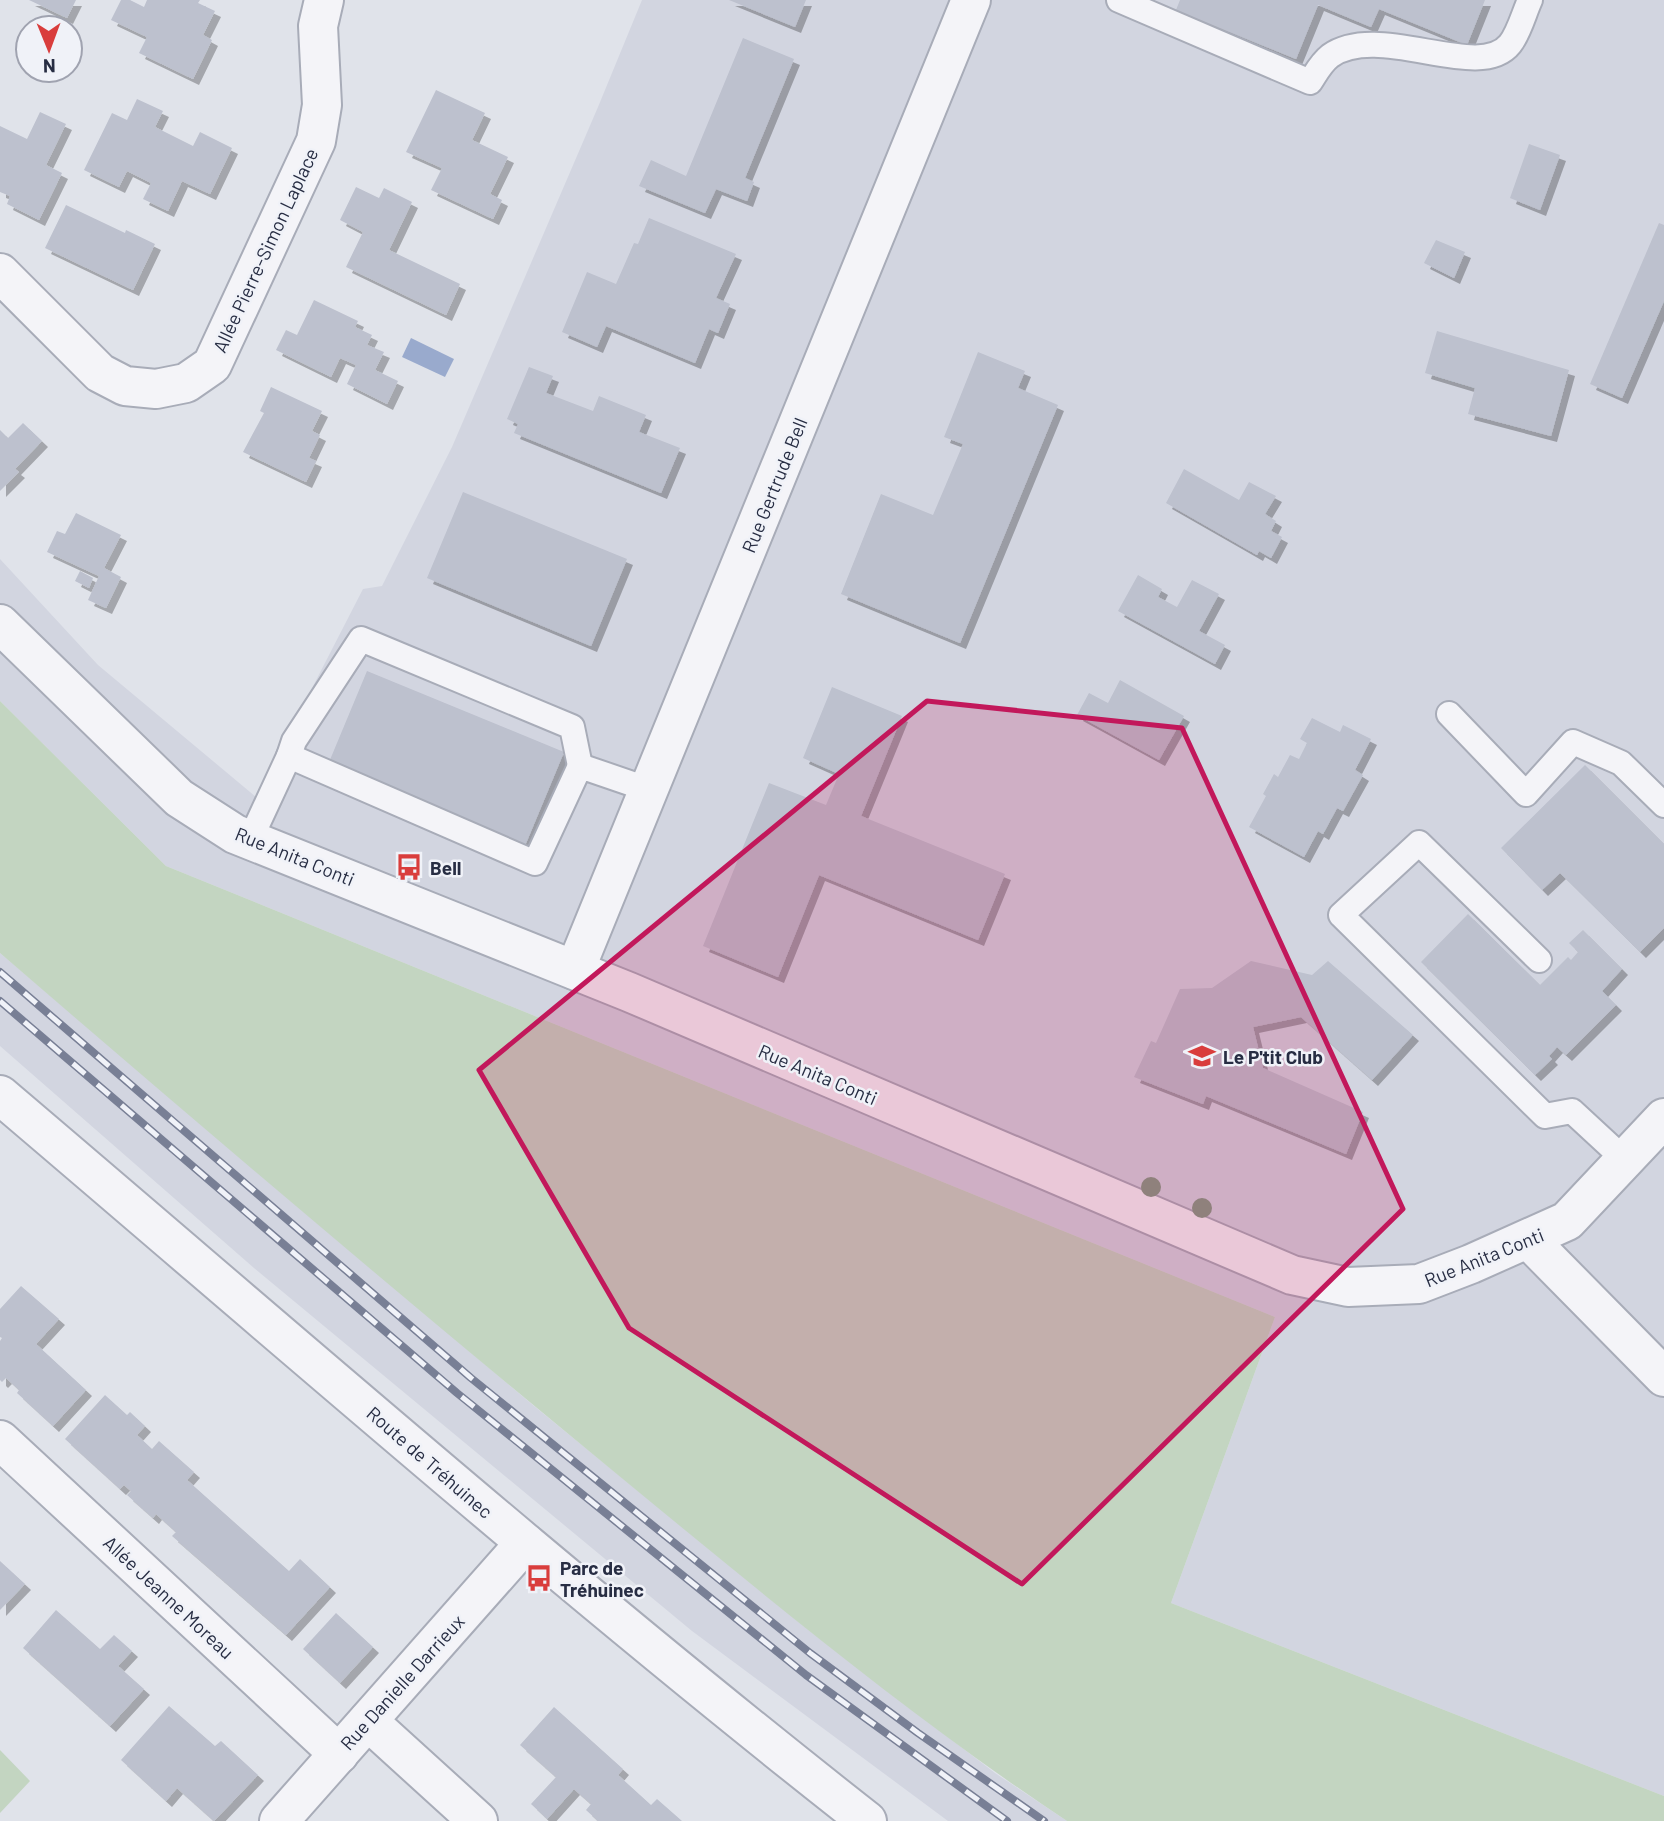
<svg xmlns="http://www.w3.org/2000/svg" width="1664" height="1821" font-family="Barlow,sans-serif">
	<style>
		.built { fill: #d2d5e0 }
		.green { fill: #c3d5c1 }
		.water { fill: #99aacd }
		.building { fill: #bdc1ce; filter: url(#shadow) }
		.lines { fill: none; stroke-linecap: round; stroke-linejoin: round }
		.service-casing { stroke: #a8acb8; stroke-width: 28 }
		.minor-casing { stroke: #a8acb8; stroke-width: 42 }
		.service { stroke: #f4f4f8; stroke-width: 24 }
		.minor { stroke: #f4f4f8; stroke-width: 38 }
		.rail-casing { stroke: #787f95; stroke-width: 8 }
		.rail { stroke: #f0f2f8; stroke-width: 5; stroke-dasharray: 16; stroke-linecap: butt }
		.tree { fill: #829b85 }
		.marked { fill: #c2185b; fill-opacity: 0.2; stroke: #c2185b; stroke-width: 5; stroke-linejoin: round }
		.labels { text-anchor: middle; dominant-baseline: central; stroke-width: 5; stroke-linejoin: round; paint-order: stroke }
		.street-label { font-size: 19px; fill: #272d43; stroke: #f0f2f8 }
		.poi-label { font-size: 19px; font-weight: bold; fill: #272d43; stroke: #f0f2f8; text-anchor: start }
	</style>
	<defs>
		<filter id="shadow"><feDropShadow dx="6" dy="6" stdDeviation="0" flood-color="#0004"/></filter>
	</defs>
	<rect width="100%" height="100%" fill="#e0e3ea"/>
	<g class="built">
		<path d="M642,0h1022v1796l-493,-193 104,-286 -1109,-451 -166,-165v-142l98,106 158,132 107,-208 19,-3 70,-139 146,-340z"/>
		<path d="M0,953l534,453 277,226 184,141 72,48h-119l-256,-190 -438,-363 -254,-222z"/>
	</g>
	<g class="green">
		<path d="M0,701l166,165 1109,451 -104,286 493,193v25h-597c-157,-104 -303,-226 -449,-346 -208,-171 -414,-346 -618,-522z"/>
		<path d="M0,1750l30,31 -30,32z"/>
	</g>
	<path class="water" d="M411,338l43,21 -9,18 -43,-20z"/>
	<g class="building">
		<path d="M29,0h47l-9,18z"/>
		<path d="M121,0h9l14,7 3,-7h53l-2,3 17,8 -12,24 9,5 -19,39 -54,-26 8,-16 -36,-17z"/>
		<path d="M729,0h77l-11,27z"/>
		<path d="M1180,0h305l-18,45 -88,-36 -8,18 -53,-22 -22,54 -120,-49z"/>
		<path d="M743,38l51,21 -49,119 9,4 -7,19 -31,-12 -11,24 -66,-27 12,-26 35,16z"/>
		<path d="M436,90l49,23 -13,27 36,17 -18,37 12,6 -9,19 -62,-29 11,-22 -36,-16z"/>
		<path d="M137,99l26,12 -8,16 38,19 7,-14 32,16 -22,46 -28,-13 -14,30 -25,-12 8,-16 -24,-12 -8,16 -35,-17 28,-57 15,7z"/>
		<path d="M40,112l26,12 -20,41 16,8 -23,47 -32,-16 3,-8 -10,-4v-66l27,13z"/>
		<path d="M1529,144l31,11 -20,55 -30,-12z"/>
		<path d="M356,187l23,11 5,-10 28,14 -23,48 71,34 -14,31 -100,-48 17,-35 -23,-12z"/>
		<path d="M66,205l59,28 1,-3 29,14 -22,46 -88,-42z"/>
		<path d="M649,218l87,36 -20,44 14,6 -12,29 -9,-4 -14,34 -89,-37 -9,21 -35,-15 25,-60 29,12 18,-41 4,1z"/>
		<path d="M1659,223l5,2v76l-42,97 -32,-14z"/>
		<path d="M1436,240l29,12 -11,26 -30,-15z"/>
		<path d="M314,300l44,21 -3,6 17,8 -5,10 17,7 -9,18 23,11 -11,23 -40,-20 9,-19 -16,-7 -9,19 -55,-27 10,-20 11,5z"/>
		<path d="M1437,331l132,39 -18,66 -83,-22 7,-26 -50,-15z"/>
		<path d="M978,352l47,19 -7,17 40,17 -98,238 -119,-49 40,-100 52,21 30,-71 -19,-7z"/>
		<path d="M529,367l24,9 -7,17 47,18 6,-15 47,19 -7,17 41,16 -19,45 -147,-60 4,-9 -11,-5z"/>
		<path d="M271,387l51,24 -10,20 8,4 -11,23 7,3 -10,21 -63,-30 21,-39 -4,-2z"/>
		<path d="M23,423l19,18 -27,28 4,3 -19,19v-61l8,8z"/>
		<path d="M1184,469l55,31 10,-18 27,14 -11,18 11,7 -5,10 11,6 -11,21 -12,-7 -2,4 -91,-52z"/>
		<path d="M463,492l164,67 -36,87 -164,-68z"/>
		<path d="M76,513l45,22 -17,33 17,9 -15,31 -18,-8 11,-24 -52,-24 10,-21 8,3z"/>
		<path d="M80,571l13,7 -4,10 -14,-7z"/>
		<path d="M1138,575l24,14 -4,8 19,10 15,-27 27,14 -20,37 26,14 -10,19 -97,-53z"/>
		<path d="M367,671l197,81 -40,96 -197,-81z"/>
		<path d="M1120,680l64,36 -25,44 -82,-45 12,-22 19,10z"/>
		<path d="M832,687l70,29 -41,100 144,58 -27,66 -159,-65 -41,102 -75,-31 66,-163 57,22 13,-31 -36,-16z"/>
		<path d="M1312,718l28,14 3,-7 28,14 -16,31 8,5 -20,36 -6,-3 -14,26 -5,-3 -14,26 -55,-30 17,-31 -3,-2 11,-20 4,3 12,-22 9,4 8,-16 -7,-4z"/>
		<path d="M1585,765l79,79v84l-24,24 -80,-79 -18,17 -41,-42z"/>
		<path d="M1468,914l72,71 28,-28 3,3 7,-8 -9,-9 14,-13 39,39 -20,22 14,14 -50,50 -9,-8 -8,9 3,3 -17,16 -114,-113z"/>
		<path d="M1251,961l61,14 16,-14 85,74 -41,45 -71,-63 -48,10 10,41 100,44 -17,42 -140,-58 -3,8 -69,-27 17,-36 5,2 24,-54 32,-1z"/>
		<path d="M21,1286l38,33 -23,25 50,46 -33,36 -36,-33 2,-3 -13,-12 -4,4 -2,-2v-39l2,-3 -2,-1v-28z"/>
		<path d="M105,1395l22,20 3,-3 15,14 -8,9 15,14 7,-8 35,31 -7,8 102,91 11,-12 30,28 -44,48 -114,-99 4,-4 -20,-18 -3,4 -26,-23 4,-4 -7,-6 -4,4 -55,-50z"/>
		<path d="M0,1561l25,23 -25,26z"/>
		<path d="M56,1610l44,39 14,-14 18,16 -14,15 26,23 -34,37 -87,-78z"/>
		<path d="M336,1613l37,34 -33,36 -37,-34z"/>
		<path d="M169,1706l46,40 6,-5 37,34 -44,46 -37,-33 -11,13 -45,-41z"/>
		<path d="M554,1707l69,62 -5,6 33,30 6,-6 25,22h-84l-12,-11 5,-6 -17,-15 -27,30 -16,-15 25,-27 -36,-32z"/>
	</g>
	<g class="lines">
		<defs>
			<g id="service">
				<path d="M1119,0l191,82c6,-9 11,-19 20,-26 49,-35 149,27 180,-12 9,-11 14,-31 20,-44"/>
				<path d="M1449,714l77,80 47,-52 48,21 43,42"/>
				<path d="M289,756l5,-15 67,-102 211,88 8,39"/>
				<path d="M250,840l39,-84 246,107 45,-97 70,24"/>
				<path d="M1539,960l-120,-117 -78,72 204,201 27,-5 53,49"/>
			</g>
			<g id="minor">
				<path d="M0,273l100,100 25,13 31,3 30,-6 26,-18 104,-224 6,-36 -4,-79 6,-26"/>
				<path d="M0,624l179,174 56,36 394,158 663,283 56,12 71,-3 52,-20 96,-43 97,-103"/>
				<path d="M575,970l396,-970"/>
				<path d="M0,1095c287,244 570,493 867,726"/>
				<path d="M1529,1240l135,137"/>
				<path d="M0,1440l339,314"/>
				<path d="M368,1721l110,100"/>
				<path d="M279,1821l246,-278"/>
			</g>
		</defs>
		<use href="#service" class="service-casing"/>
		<use href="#minor" class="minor-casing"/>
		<use href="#service" class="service"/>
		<use href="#minor" class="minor"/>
		<defs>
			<g id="rail">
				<path d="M0,972l471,406 339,275 108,80 126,88"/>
				<path d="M0,1001l457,392 349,282 201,146"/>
			</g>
		</defs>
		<use href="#rail" class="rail-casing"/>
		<use href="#rail" class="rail"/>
	</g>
	<g class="tree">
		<circle cx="1151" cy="1187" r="10"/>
		<circle cx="1202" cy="1208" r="10"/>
	</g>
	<path class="marked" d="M927,701l255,27 221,481 -381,375 -393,-256 -150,-258z"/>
	<defs>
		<symbol id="bus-bare" viewBox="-9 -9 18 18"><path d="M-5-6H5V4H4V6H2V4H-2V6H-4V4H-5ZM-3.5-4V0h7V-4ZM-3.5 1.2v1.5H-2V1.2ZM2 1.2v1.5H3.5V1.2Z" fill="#d93d3c" stroke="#f0f2f8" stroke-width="2.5" paint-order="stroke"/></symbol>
		<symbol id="school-bare" viewBox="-9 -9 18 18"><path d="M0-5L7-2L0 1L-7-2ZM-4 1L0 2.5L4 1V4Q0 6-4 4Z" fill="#d93d3c" stroke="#f0f2f8" stroke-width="2.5" paint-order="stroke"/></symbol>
	</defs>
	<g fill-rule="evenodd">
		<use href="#bus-bare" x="390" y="848" width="38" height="38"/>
		<use href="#school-bare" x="1183" y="1037" width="38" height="38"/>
		<use href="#bus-bare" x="520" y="1559" width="38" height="38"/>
	</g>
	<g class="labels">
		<g class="street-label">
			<text transform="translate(265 250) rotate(-65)">Allée Pierre-Simon Laplace</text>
			<text transform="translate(774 485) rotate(-68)">Rue Gertrude Bell</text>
			<text transform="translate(295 856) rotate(22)">Rue Anita Conti</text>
			<text transform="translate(818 1074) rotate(23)">Rue Anita Conti</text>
			<text transform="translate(1484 1257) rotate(-22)">Rue Anita Conti</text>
			<text transform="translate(430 1462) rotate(41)">Route de Tréhuinec</text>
			<text transform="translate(169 1597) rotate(43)">Allée Jeanne Moreau</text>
			<text transform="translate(402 1682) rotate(-48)">Rue Danielle Darrieux</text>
		</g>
		<g class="poi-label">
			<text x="430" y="867">Bell</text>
			<text x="1223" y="1056">Le P'tit Club</text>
			<text x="560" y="1567">Parc de<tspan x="560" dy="22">Tréhuinec</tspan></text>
		</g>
	</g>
	<g transform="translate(49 49) rotate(179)"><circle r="33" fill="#f0f2f8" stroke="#a0a3b0" stroke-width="2"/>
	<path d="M0-5L12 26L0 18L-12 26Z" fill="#d93d3c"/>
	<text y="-10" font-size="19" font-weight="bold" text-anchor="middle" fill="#272d43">N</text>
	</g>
</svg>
